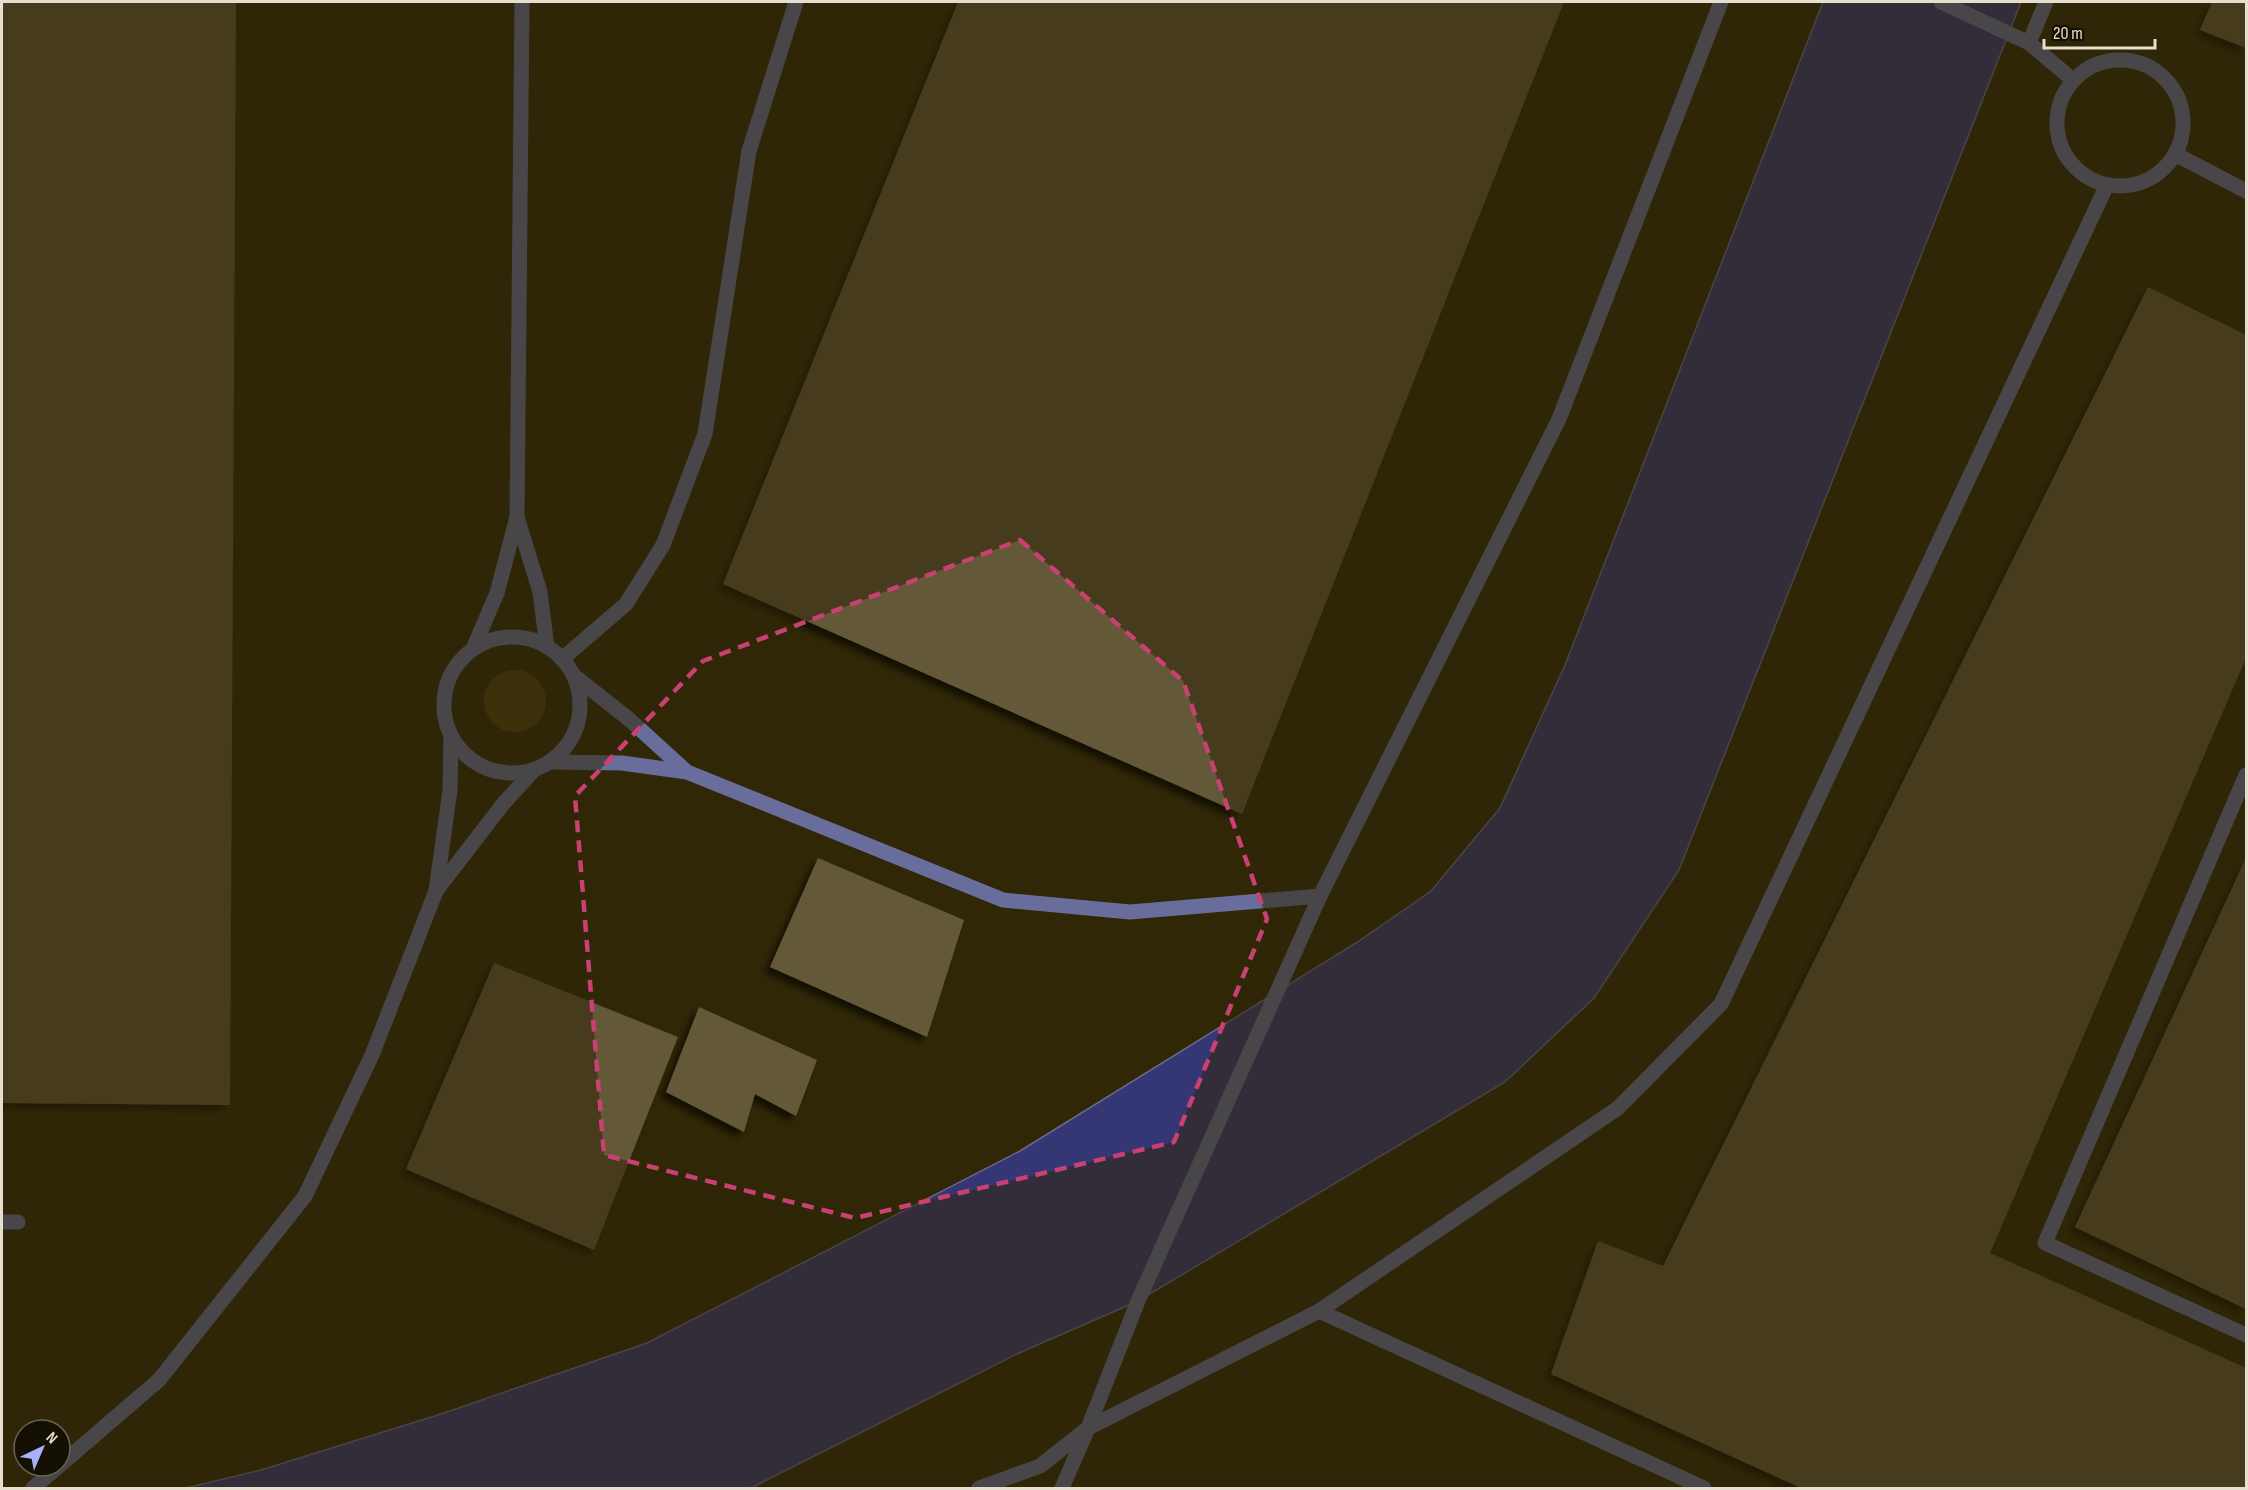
<svg xmlns="http://www.w3.org/2000/svg" width="2248" height="1490" font-family="'Sofia Sans Condensed',sans-serif">
	<style>
		.green { fill: #4d3f10 }
		.water { fill: #353775; stroke: #6a698f; stroke-width: 1.5 }
		.building { fill: #635939; filter: url(#shadow) }
		.lines { fill: none; stroke-linecap: round; stroke-linejoin: round }
		.minor { stroke: #686d9c; stroke-width: 15 }
		.marked { fill: none; stroke: #c94072; stroke-width: 4.5; stroke-dasharray: 12 8; stroke-linejoin: round }
	</style>
	<defs>
		<filter id="shadow"><feDropShadow dx="-5.5" dy="5.5" stdDeviation="3" flood-color="#0009"/></filter>
	</defs>
	<rect width="100%" height="100%" fill="#302707"/>
	<circle class="green" cx="515" cy="701" r="31"/>
	<path class="water" d="M1823,2h198l-342,868 -85,128 -89,84 -367,219 -119,52 -268,135h-565l75,-18 180,-56 206,-71 373,-192 339,-210 72,-50 69,-83 65,-143z"/>
	<g class="building">
		<path d="M2,2h234l-6,1103 -228,-2z"/>
		<path d="M958,2h606l-322,812 -519,-230z"/>
		<path d="M2212,2h34v46l-46,-18z"/>
		<path d="M2148,287l98,48v323l-256,595 256,115v120h-445l-250,-114 47,-133 65,25z"/>
		<path d="M818,858l146,62 -37,117 -157,-70z"/>
		<path d="M2246,858v451l-171,-82z"/>
		<path d="M494,963l184,74 -84,213 -188,-81z"/>
		<path d="M699,1007l118,53 -21,56 -41,-22 -11,38 -78,-40z"/>
	</g>
	<g class="lines">
		<g class="minor">
			<path d="M1941,2l88,41 44,37"/>
			<path d="M2029,43l17,-41"/>
			<circle cx="2120" cy="123" r="63"/>
			<path d="M2175,154l71,37"/>
			<path d="M517,517l23,75 7,55"/>
			<circle cx="512" cy="705" r="68"/>
			<path d="M473,649l24,-56 20,-76 5,-515"/>
			<path d="M562,659l64,-55 37,-59 42,-111 44,-283 47,-149"/>
			<path d="M573,675l57,45 57,52"/>
			<path d="M551,762l71,1 65,9 316,128 127,12 190,-16"/>
			<path d="M2246,775l-201,468 201,92"/>
			<path d="M436,891l67,-87 31,-34"/>
			<path d="M2,1222h16"/>
			<path d="M1319,1311l299,-203 103,-104 386,-819"/>
			<path d="M60,1465l99,-85 146,-184 67,-141 64,-164 14,-101 1,-54"/>
			<path d="M33,1488l26,-22"/>
			<path d="M979,1488l61,-22 48,-38 50,-127 182,-405 239,-477 162,-417"/>
			<path d="M1062,1488l26,-60 231,-117 385,177"/>
		</g>
	</g>
	<path d="M0 0H2248V1490H0ZM1020,540l163,141 84,238 -93,223 -319,76 -251,-63 -29,-359 128,-135z" fill="#302707" fill-opacity=".55" fill-rule="evenodd"/>
	<path class="marked" d="M1020,540l163,141 84,238 -93,223 -319,76 -251,-63 -29,-359 128,-135z"/>
	<rect width="2248" height="1490" fill="none" stroke="#e5dfcd" stroke-width="6"/>
	<g transform="translate(42 1448) rotate(44)"><circle r="28" fill="#141004" stroke="#686354" stroke-width="1.5"/>
	<path d="M0-4.5L10 22L0 15L-10 22Z" fill="#a8b0fc"/>
	<text y="-9" font-size="16" font-weight="bold" text-anchor="middle" fill="#e5dfcd">N</text>
	</g>
	<path d="M2044 39v9h111v-9" fill="none" stroke="#e5dfcd" stroke-width="3"/>
	<text x="2053" y="39" font-size="18" fill="#e5dfcd" stroke="#141004" stroke-width="4.5" paint-order="stroke">20 m</text>
</svg>
